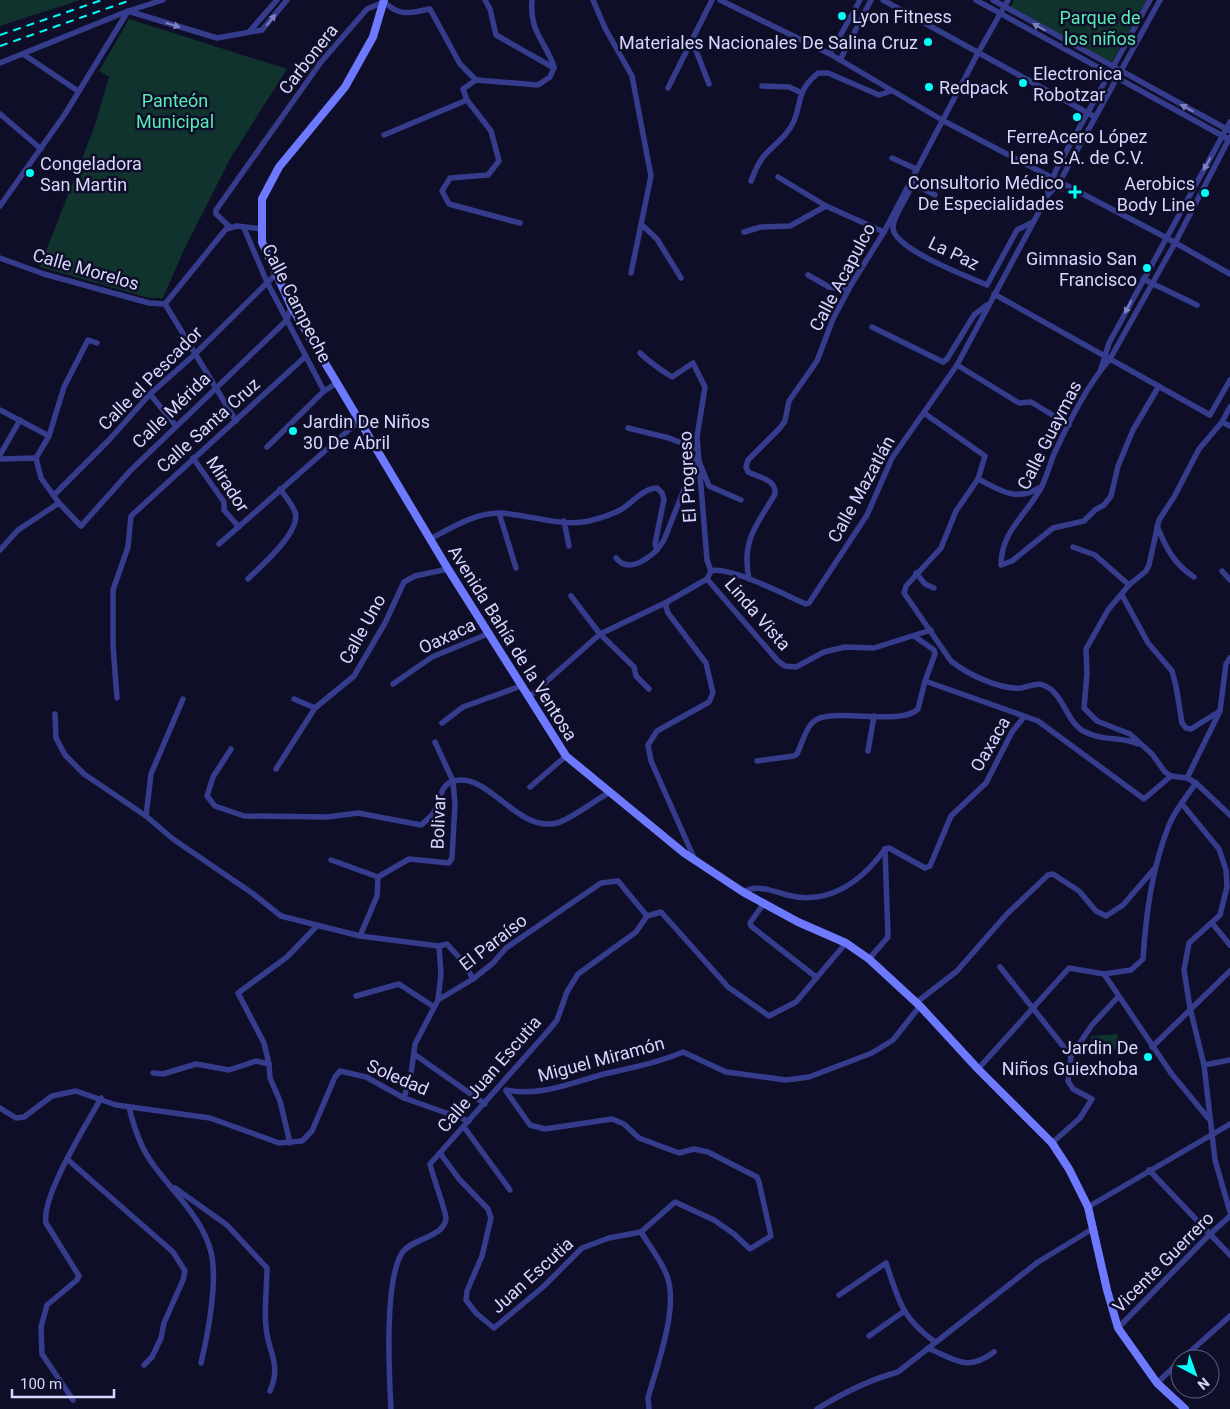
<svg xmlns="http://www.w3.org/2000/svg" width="1230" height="1409" font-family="Roboto,sans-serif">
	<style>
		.green { fill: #10332e }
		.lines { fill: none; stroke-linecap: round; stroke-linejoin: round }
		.minor { stroke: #353c8c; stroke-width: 5.5 }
		.secondary { stroke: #6d7aff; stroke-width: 8 }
		.rail { stroke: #02fffa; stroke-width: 2; stroke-dasharray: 8 6; stroke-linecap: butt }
		.oneway { fill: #7d81c0 }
		.poi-dot { fill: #02fffa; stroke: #0f0e29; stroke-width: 2 }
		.labels { text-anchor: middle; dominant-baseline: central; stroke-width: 5; stroke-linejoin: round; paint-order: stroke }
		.poi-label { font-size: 18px; fill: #d6d6ff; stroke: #0f0e29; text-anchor: start }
		.park-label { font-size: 18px; fill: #56eab4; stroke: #0f0e29 }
		.street-label { font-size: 18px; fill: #d6d6ff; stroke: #0f0e29 }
	</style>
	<rect width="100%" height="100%" fill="#0f0e29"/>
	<g class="green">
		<path d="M0,0h80l-80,26z"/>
		<path d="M1014,0h133l-36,64 -101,-56z"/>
		<path d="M129,19l158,50 -57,90 -47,93 -20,46h-14l-109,-31 55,-142 14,-48 -10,-6z"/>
		<path d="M1118,1034v15l-27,1v-14z"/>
	</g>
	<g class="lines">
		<g class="minor">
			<path d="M485,0l5,9 6,26 58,33 -4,9 -12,8 -62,-5 -13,9 4,11 24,31 8,30 -11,14 -38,3 -8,13 7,13 71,19"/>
			<path d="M532,0c-3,32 13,40 22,67"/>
			<path d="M593,0l12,28 27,48 19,100 -20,97"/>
			<path d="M720,0l110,54 112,66 223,117 65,37"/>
			<path d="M883,0l212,117"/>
			<path d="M976,0l254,140"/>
			<path d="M993,0l237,131"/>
			<path d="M128,11l89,27 45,-8 25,-30"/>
			<path d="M249,32l28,-32"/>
			<path d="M692,40l17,44"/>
			<path d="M23,54l55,37"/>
			<path d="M830,54l30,-54"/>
			<path d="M840,60l31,-60"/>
			<path d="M0,63l128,-52 35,-11"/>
			<path d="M762,86l27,1 13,6"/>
			<path d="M668,88l44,-88"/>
			<path d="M0,114l41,35"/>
			<path d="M384,135l83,-35"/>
			<path d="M892,158l24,11"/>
			<path d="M778,177l48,29 58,26"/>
			<path d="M913,177l7,10 15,8"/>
			<path d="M751,181c3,-8 7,-18 13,-25 10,-12 23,-19 30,-35 9,-23 2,-29 24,-48h10l51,22 12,-4"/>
			<path d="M912,184c-4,14 -17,28 -19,42 -3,22 76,51 94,59l30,-55 16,-8"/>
			<path d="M1048,192l8,-22 94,-170"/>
			<path d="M0,206l65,-92 63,-103"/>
			<path d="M642,225l15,14 24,39"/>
			<path d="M230,227l-14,-13v-4l105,-148 46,-53 17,-7c17,15 24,11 46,7l30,55 16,16"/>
			<path d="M244,228l23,54 57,109"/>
			<path d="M744,232l17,-5 29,-1 36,-20"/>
			<path d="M0,258l44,16 105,29 16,1"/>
			<path d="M808,275l21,12 19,3"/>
			<path d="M1143,279l54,26"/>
			<path d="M994,294l216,121 20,-35"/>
			<path d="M165,304l71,117"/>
			<path d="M165,304l61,-75 11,-3 25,3"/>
			<path d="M872,327l71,35 4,-3 27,-44 13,-10"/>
			<path d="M640,353c9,9 21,17 32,24l21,-14 12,24 -8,50 10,123 4,11"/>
			<path d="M957,365l62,38 12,-1 38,23"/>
			<path d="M1101,369l8,-26 121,-221"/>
			<path d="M1159,386l-26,44 -15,36 -7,30 -7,9 -9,5 -11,11 -31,7 -41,33 -11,4c0,-35 27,-51 41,-79 5,-11 8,-22 12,-32 15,-32 33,-69 56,-95l65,-116 55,-106"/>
			<path d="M150,394l26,32"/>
			<path d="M1230,407l-8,15 -23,27 -25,48 -15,23 -10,45 -3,6 -17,14 -21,25 -22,39 1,24 -3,35 13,13 33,13 22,20 13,18 6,4 16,2 9,5 34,32"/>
			<path d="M0,410l49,26"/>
			<path d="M924,413l61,43 -7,23c22,11 37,23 61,9"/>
			<path d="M1222,422l8,4"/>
			<path d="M628,428l41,10 28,11"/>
			<path d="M267,447l57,-56 13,-8"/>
			<path d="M0,455l20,-35"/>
			<path d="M36,458l13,-22 15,-49 24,-47 9,3"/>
			<path d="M193,458l31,44v8l15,17"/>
			<path d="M0,459l36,-1 5,20 18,25 22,23 50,-56 156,-150 4,-14"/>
			<path d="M698,459l11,27 32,14"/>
			<path d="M978,479l-22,32 -15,37 -35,38 -2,7 47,68c16,13 49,29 70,27 7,-1 16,-6 22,-3 20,7 23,36 40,46 21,11 37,5 55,13"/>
			<path d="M54,495l55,-55 41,-46 44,-39 82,-81"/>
			<path d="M499,513l17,55"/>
			<path d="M564,521l5,25"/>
			<path d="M1157,526c9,22 17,38 37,51"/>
			<path d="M430,539c21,-11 46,-27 71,-26 29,2 60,14 88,8 12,-3 22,-6 33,-12 11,-7 22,-21 35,-21l5,5 2,6 -9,45 2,6 7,-10 33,-83"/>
			<path d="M219,544l140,-123"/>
			<path d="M1073,547l22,8 34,30"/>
			<path d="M0,550l18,-20 41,-27"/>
			<path d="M616,558c12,15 29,3 41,-8"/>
			<path d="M1222,571l8,9"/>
			<path d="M916,573l9,11 9,4"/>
			<path d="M248,579c13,-13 54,-48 47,-67 -3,-8 -10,-16 -15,-23"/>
			<path d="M707,579l71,82 7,5 11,1 28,-15 21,-5 29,1 57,-18"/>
			<path d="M749,579c-8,-39 8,-54 26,-85 1,-15 -15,-16 -27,-22l-2,-5 2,-7 31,-31 6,-8 4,-20 28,-40 16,-42 18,-34 33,-53 94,-179 30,-53"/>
			<path d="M1122,595l26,48 24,28 4,15 6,37 4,5 5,1 29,-18"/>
			<path d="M571,596l29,38 34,33 2,9 13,13"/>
			<path d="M925,681l113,40 106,78 27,-23"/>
			<path d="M393,684l39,-27 58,-24"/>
			<path d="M529,697l71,-63 67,-32"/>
			<path d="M117,698l-4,-53v-55l15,-43 3,-31 175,-160"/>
			<path d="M294,699l21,9"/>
			<path d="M55,714l1,24 9,17 19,19 62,42 27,23 79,54 29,23 79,20 79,10 2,28 -3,26"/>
			<path d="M442,723l21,-16 58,-21"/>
			<path d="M231,749l-18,28 -6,19 8,10 29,10 83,1 31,-4 63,12c5,-4 10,-8 13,-13 6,-11 6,-28 20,-31 35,-9 63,52 103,42 13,-3 40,-24 53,-31"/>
			<path d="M868,751l6,-35"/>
			<path d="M757,761l37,-5 3,-2c5,-10 8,-25 16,-32 16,-16 88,5 105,-13l7,-28 10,-27 -1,-4 -20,-14"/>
			<path d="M276,769l39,-61 39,-32 31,-53 19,-41 11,-6 33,-7"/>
			<path d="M1187,778l33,-67 6,-47 4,-6"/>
			<path d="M530,787l36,-31"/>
			<path d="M1182,804l37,45 7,21 1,17 -7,28 -31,28 -5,27 6,38 14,57 11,95 15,52"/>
			<path d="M146,816l5,-42 32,-75"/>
			<path d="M885,849l4,-1 36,20 5,-2 21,-50 35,-33 26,-51 12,-15"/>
			<path d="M331,860l47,17 31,-18 40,4 3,-5 3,-54 -2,-23 -18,-39"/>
			<path d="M695,860l-44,-99 -3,-16 9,-14 52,-29 4,-9 -7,-30 -38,-50 -2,-6 1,-5 40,-23 4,-8c17,-6 76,25 95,33l3,-1 58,-88 25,-57 65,-93 91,-170 11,-12 101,-183"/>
			<path d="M743,892c15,-8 29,-1 44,3 42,11 75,-14 98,-46"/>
			<path d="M764,903l-14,20 1,3 65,51"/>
			<path d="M1212,923l18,22"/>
			<path d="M360,936l17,-40 1,-19"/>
			<path d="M439,946l8,-2 18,20 8,15"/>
			<path d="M869,959l19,-22 -3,-88"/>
			<path d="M1000,967l71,89 -3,25 5,8 19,10 -12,19 -28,25"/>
			<path d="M1104,974l67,99 37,45"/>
			<path d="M356,996l43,-12 35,23"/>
			<path d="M917,1002l40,-31 50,-57 41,-39 5,-1 26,17 17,20 10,5 17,-11 32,-37"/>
			<path d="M1152,1047l78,-76"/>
			<path d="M414,1054l71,50"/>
			<path d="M1071,1056l21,-31 26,-28"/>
			<path d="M269,1064l-5,-21 -26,-50 49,-36 29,-30"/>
			<path d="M1204,1065l26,-5"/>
			<path d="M978,1069l91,-101 35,6 27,-4 12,-11c3,-46 9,-91 26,-134 6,-15 18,-29 27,-42"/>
			<path d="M153,1073l10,1 33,-10 33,6 27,-9 13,3 1,14 10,23 10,42"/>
			<path d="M506,1090c34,7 65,-7 98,-16 27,-6 53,-11 79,-22l43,20 60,8 23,-3 63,-24 21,-13 27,-34"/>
			<path d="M506,1091l24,34 15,4 67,-10 12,5 15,14 40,15 15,-4 14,3 49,25 2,5 12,54 -21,13 -16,-15 -20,-14 -39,-18 -34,30"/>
			<path d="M404,1098l7,-24 4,-30 23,-44 35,-21 20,-16 13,-15 95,-65 17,-2 29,35"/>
			<path d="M129,1107c4,17 11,38 21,53 21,31 52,56 61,92 7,29 -3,82 -10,111"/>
			<path d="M0,1108l16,10 8,-1 28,-21 24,-5 40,14 94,13 69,25 23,-2 10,-10 23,-54 5,-6 26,6 38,21 65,23"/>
			<path d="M464,1127l46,63"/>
			<path d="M440,1153l19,26 29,30 3,9 -9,38 -15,35 -1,9 10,13 18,15 49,-41 39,-39 27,-10 32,-6c9,15 20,28 26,44 12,32 -10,89 -19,122l1,11"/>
			<path d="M67,1159l106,93 12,19 -2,9 -19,43 -3,15 -9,19 -8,8"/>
			<path d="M1149,1170l81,85"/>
			<path d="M175,1188l52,37 40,43c0,19 -3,40 -1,59 2,26 16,36 4,64"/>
			<path d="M1088,1207l142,-83"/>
			<path d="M839,1295l47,-32c13,38 15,54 49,79"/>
			<path d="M1118,1328l91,-93 21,-19"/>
			<path d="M869,1336l34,-24"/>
			<path d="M928,1348c28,12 39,24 66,4"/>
			<path d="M1182,1359l48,-43"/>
			<path d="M1157,1383l23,-22"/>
			<path d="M73,1400l-31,-46 -1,-27 6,-22 30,-25 2,-4 -33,-53c-5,-27 41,-99 55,-125"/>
			<path d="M391,1409c-2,-35 -7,-128 11,-156 10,-15 41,-15 44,-34 1,-5 -14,-45 -16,-55l119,-134 8,-10 10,-28 11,-18 58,-42 11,-16 14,-4 67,75 41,29 27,-14 50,-59"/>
			<path d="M817,1409c26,-16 51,-29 81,-37l140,-110 56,-34"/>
		</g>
		<path class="secondary" d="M384,0l-11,37 -28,50 -66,80 -17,32v43l29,64 157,263 118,187 118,97 59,39 55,30 48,21 23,16 51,47 58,63 74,74 17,26 19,38 19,83 11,38 39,55 28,26"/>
		<g class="rail">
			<path d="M0,35l102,-35"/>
			<path d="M0,46l131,-46"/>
		</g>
	</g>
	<defs><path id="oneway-solid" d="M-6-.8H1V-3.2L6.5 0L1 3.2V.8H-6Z" transform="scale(1.25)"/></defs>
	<g class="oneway">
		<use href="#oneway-solid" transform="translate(271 20) rotate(-51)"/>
		<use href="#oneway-solid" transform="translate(173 25) rotate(17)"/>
		<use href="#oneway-solid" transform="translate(1039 27) rotate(-151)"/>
		<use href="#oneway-solid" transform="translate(1187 108) rotate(-151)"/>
		<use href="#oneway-solid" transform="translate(1207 164) rotate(119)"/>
		<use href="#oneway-solid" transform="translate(1128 307) rotate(118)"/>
	</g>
	<g class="poi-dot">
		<circle cx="842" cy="16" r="5"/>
		<circle cx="928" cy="42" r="5"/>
		<circle cx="1023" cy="83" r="5"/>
		<circle cx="929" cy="87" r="5"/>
		<circle cx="1077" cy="117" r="5"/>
		<circle cx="30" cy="173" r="5"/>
		<path d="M1072.5 184.5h5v5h5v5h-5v5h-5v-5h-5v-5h5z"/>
		<circle cx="1205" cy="193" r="5"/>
		<circle cx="1147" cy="268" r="5"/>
		<circle cx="293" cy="431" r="5"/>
		<circle cx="1148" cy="1057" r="5"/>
	</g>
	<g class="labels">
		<g class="poi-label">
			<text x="852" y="16">Lyon Fitness</text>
			<text x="918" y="42" text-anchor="end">Materiales Nacionales De Salina Cruz</text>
			<text x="1033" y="73">Electronica<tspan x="1033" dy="21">Robotzar</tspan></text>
			<text x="939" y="87">Redpack</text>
			<text x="1077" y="136" text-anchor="middle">FerreAcero López<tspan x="1077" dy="21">Lena S.A. de C.V.</tspan></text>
			<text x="40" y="163">Congeladora<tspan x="40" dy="21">San Martin</tspan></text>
			<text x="1064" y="182" text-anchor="end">Consultorio Médico<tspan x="1064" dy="21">De Especialidades</tspan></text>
			<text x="1195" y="183" text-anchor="end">Aerobics<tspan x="1195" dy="21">Body Line</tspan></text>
			<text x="1137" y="258" text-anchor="end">Gimnasio San<tspan x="1137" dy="21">Francisco</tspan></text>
			<text x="303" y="421">Jardin De Niños<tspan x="303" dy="21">30 De Abril</tspan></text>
			<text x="1138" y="1047" text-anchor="end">Jardin De<tspan x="1138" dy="21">Niños Guiexhoba</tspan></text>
		</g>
		<g class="park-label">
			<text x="1100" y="17">Parque de<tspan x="1100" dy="21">los niños</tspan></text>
			<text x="175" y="100">Panteón<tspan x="175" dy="21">Municipal</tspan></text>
		</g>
		<g class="street-label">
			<text transform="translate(308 59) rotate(-52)">Carbonera</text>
			<text transform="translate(954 253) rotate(26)">La Paz</text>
			<text transform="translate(86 269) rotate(16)">Calle Morelos</text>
			<text transform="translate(842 277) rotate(-62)">Calle Acapulco</text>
			<text transform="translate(297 303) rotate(63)">Calle Campeche</text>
			<text transform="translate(150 378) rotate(-45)">Calle el Pescador</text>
			<text transform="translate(171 410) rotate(-44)">Calle Mérida</text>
			<text transform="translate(208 425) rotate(-42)">Calle Santa Cruz</text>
			<text transform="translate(1049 435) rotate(-63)">Calle Guaymas</text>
			<text transform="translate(687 477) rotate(-93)">El Progreso</text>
			<text transform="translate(228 484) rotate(57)">Mirador</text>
			<text transform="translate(861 489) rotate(-61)">Calle Mazatlán</text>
			<text transform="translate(758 614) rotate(49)">Linda Vista</text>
			<text transform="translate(362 629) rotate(-61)">Calle Uno</text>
			<text transform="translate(447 636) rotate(-25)">Oaxaca</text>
			<text transform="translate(513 643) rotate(58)">Avenida Bahía de la Ventosa</text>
			<text transform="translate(990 744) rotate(-60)">Oaxaca</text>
			<text transform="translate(438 822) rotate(-88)">Bolivar</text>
			<text transform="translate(493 942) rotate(-38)">El Paraíso</text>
			<text transform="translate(601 1059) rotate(-15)">Miguel Miramón</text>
			<text transform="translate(489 1074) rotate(-49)">Calle Juan Escutia</text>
			<text transform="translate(398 1077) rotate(23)">Soledad</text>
			<text transform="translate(1163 1262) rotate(-45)">Vicente Guerrero</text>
			<text transform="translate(532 1275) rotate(-42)">Juan Escutia</text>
		</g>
	</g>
	<g transform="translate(1195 1374) rotate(139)"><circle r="24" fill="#0f0e29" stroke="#5f5e7f"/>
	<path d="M0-4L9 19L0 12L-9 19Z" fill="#02fffa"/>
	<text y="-8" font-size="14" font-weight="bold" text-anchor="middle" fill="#d6d6ff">N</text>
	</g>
	<path d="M12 1389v8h102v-8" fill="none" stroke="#d6d6ff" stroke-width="2.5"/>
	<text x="20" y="1389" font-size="15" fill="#d6d6ff" stroke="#0f0e29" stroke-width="4" paint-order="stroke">100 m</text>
</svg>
